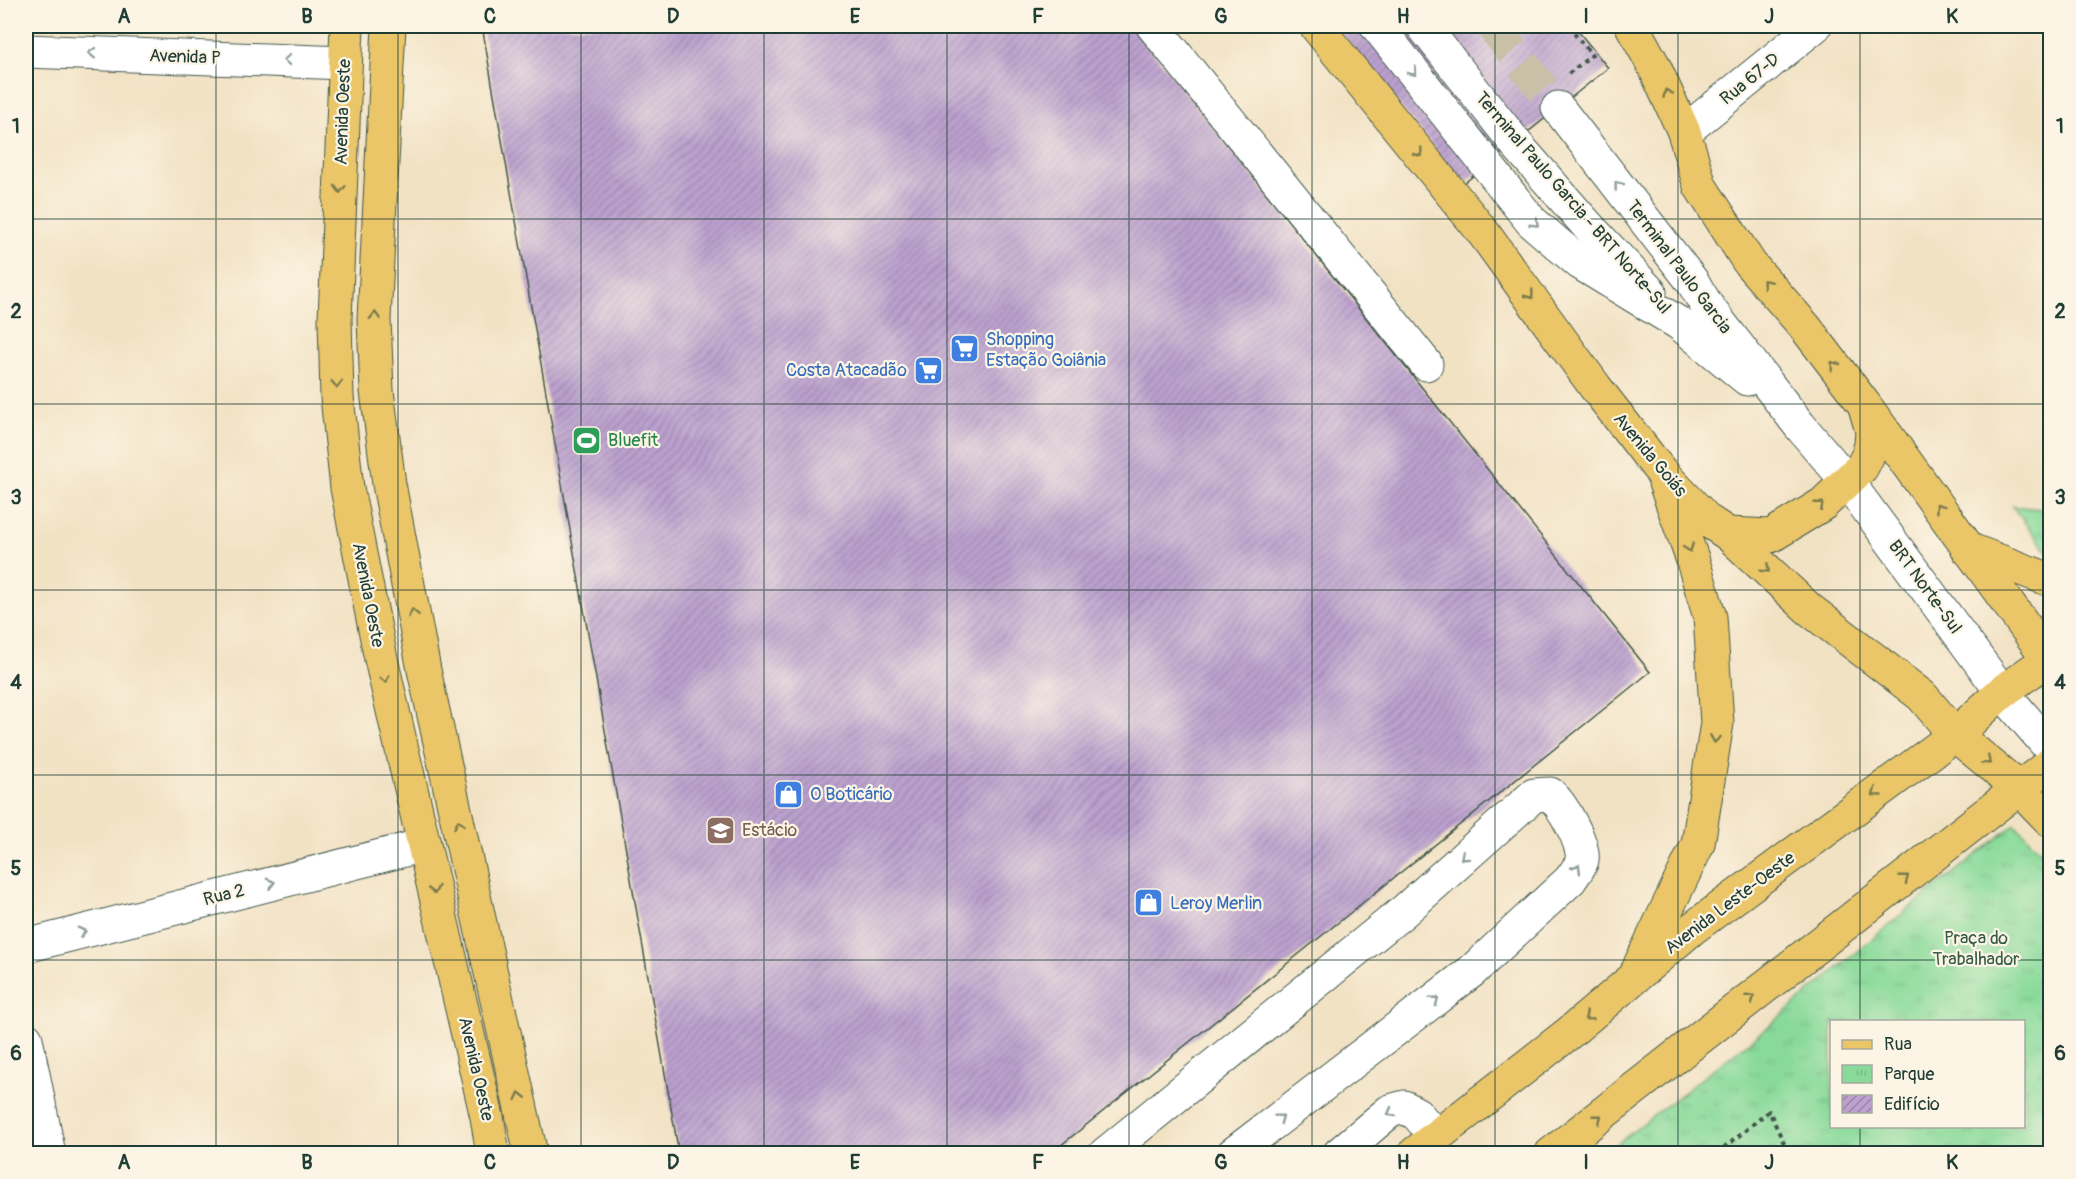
<svg xmlns="http://www.w3.org/2000/svg" width="2076" height="1179" font-family="Pangolin,sans-serif">
	<style>
		.park { fill: url(#park-tufts); stroke: #548c67; stroke-width: 1.5; fill-rule: evenodd }
		.building { fill: url(#building-hatch) }
		.lines { fill: none; stroke-linecap: round; stroke-linejoin: round }
		.minor-tunnel { stroke: #c8c1a7; stroke-width: 33; stroke-dasharray: 33 16; stroke-linecap: butt }
		.minor-casing { stroke: #3f564a; stroke-width: 35 }
		.major-casing { stroke: #3f564a; stroke-width: 35 }
		.path { stroke: #3f564a; stroke-width: 4; stroke-dasharray: 4.5 4.5; stroke-linecap: butt }
		.minor { stroke: #fff; stroke-width: 33 }
		.major { stroke: #eac669; stroke-width: 33 }
		.oneway { stroke: #8f9e9a }
		.oneway2 { stroke: #7a7b4c }
		.grid { fill: none; stroke: #1f3d34; stroke-width: 1.5; stroke-opacity: 0.55 }
		.labels { text-anchor: middle; dominant-baseline: central; stroke-width: 4.5; stroke-linejoin: round; paint-order: stroke }
		.street-label { font-size: 18px; fill: #1f3d34; stroke: #fcf5e5 }
		.shop-label { font-size: 18px; fill: #366cbe; stroke: #fcf5e5; text-anchor: start }
		.leisure-label { font-size: 18px; fill: #27864d; stroke: #fcf5e5; text-anchor: start }
		.education-label { font-size: 18px; fill: #785e54; stroke: #fcf5e5; text-anchor: start }
		.park-label { font-size: 18px; fill: #345c48; stroke: #fcf5e5 }
		.neatline { fill: none; stroke: #1f3d34; stroke-width: 2 }
		.grid-label { font-size: 20px; text-anchor: middle; font-weight: bold; fill: #1f3d34 }
	</style>
	<defs>
		<pattern id="park-tufts" width="24" height="20" patternUnits="userSpaceOnUse" patternTransform="scale(1.5)"><rect width="24" height="20" fill="#89da9a"/><path d="M3 7l-1-3M5 7V3M7 7l1-3M15 17l-1-3M17 17v-4M19 17l1-3" fill="none" stroke="#76bc85"/></pattern>
		<pattern id="building-hatch" width="6" height="6" patternUnits="userSpaceOnUse" patternTransform="scale(1.5)"><rect width="6" height="6" fill="#bca1cf"/><path d="M-1 1l2-2M0 6l6-6M5 7l2-2" fill="none" stroke="#9884a9"/></pattern>
	</defs>
	<rect width="100%" height="100%" fill="#fcf5e5"/>
	<filter id="ink" filterUnits="userSpaceOnUse"><feTurbulence type="fractalNoise" baseFrequency=".0167" numOctaves="2"/><feDisplacementMap in="SourceGraphic" scale="12" xChannelSelector="R" yChannelSelector="G"/><feConvolveMatrix kernelMatrix="1 2 1 2 8 2 1 2 1" color-interpolation-filters="sRGB"/></filter>
	<filter id="wash" filterUnits="userSpaceOnUse"><feTurbulence type="fractalNoise" baseFrequency=".008" numOctaves="4" result="noise"/><feDisplacementMap in="SourceGraphic" scale="24" xChannelSelector="R" yChannelSelector="G"/><feGaussianBlur stdDeviation="1.35" result="paint"/><feColorMatrix in="noise" values="0 0 0 0 0 0 0 0 0 0 0 0 0 0 0 0 0 1.4 0 .05"/><feComposite in="paint" operator="in"/></filter>
	<g filter="url(#wash)">
		<rect width="100%" height="100%" fill="#f2e2c4"/>
		<g class="park">
			<path d="M2012,506l38,4v46v-1z"/>
			<path d="M2015,824l35,38v291h-445l158,-122 140,-118zM1832,1022h192v104h-192z"/>
		</g>
		<g id="blocks">
			<g class="building">
				<path d="M482,26h650l518,646 -600,482h-371z"/>
				<path d="M1335,26h239l34,42 -145,116z"/>
			</g>
		</g>
	</g>
	<g filter="url(#ink)">
		<use href="#blocks" fill-opacity="0" stroke="#3f564a" stroke-width="1.5"/>
		<g class="lines">
			<path class="minor-tunnel" d="M1492,26l66,82"/>
			<defs>
				<g id="minor">
					<path d="M1153,26l273,338"/>
					<path d="M1377,26l154,195 49,42 100,61 67,55"/>
					<path d="M1423,26l94,119 70,80 63,67"/>
					<path d="M26,51l319,12"/>
					<path d="M1558,108l134,173 15,25 93,120 47,55 155,211 48,56"/>
					<path d="M1684,132l131,-106"/>
					<path d="M26,946l398,-101"/>
					<path d="M26,1039l23,115"/>
					<path d="M1105,1154l299,-243 130,-116 16,-1c12,10 35,50 32,66 -1,6 -8,14 -12,20l-98,91 -239,183"/>
					<path d="M1339,1154l51,-43 14,-4 13,7 18,22"/>
				</g>
				<g id="major">
					<path d="M347,26l-12,293 2,78 10,91 34,171 106,458 6,37"/>
					<path d="M389,26l-15,293 3,72 12,93 35,186 107,484"/>
					<path d="M1316,26l166,205 114,157 66,85 46,48 20,13 81,75 113,87 33,39 64,53 31,32"/>
					<path d="M1632,26l22,40 30,66 16,54 50,78 55,63 59,77 186,257"/>
					<path d="M1728,534l43,2 52,-32 39,-37 6,-12 3,-11 1,-13 -7,-24"/>
					<path d="M1968,549l82,31"/>
					<path d="M1638,969l60,-125 19,-121 -7,-106 -18,-59 -27,-75"/>
					<path d="M1414,1154l155,-121 124,-105 262,-193 47,-43 48,-34"/>
					<path d="M1551,1154l499,-390"/>
				</g>
			</defs>
			<use href="#minor" class="minor-casing"/>
			<use href="#major" class="major-casing"/>
			<g class="path">
				<path d="M1568,26l24,29 -24,19"/>
				<path d="M1717,1154l52,-43 20,43"/>
			</g>
			<use href="#minor" class="minor"/>
			<use href="#major" class="major"/>
		</g>
		<defs><path id="oneway-chevron" d="M-2-3.5L2.5 0L-2 3.5" fill="none" stroke-width="1.6" stroke-linecap="round" stroke-linejoin="round" transform="scale(1.5)"/></defs>
		<g class="oneway">
			<use href="#oneway-chevron" transform="translate(92 53) rotate(-178)"/>
			<use href="#oneway-chevron" transform="translate(287 60) rotate(-178)"/>
			<use href="#oneway-chevron" transform="translate(1413 72) rotate(52)"/>
			<use href="#oneway-chevron" transform="translate(1618 185) rotate(-128)"/>
			<use href="#oneway-chevron" transform="translate(1535 223) rotate(44)"/>
			<use href="#oneway-chevron" transform="translate(1464 857) rotate(138)"/>
			<use href="#oneway-chevron" transform="translate(1577 868) rotate(-59)"/>
			<use href="#oneway-chevron" transform="translate(271 883) rotate(-14)"/>
			<use href="#oneway-chevron" transform="translate(82 932) rotate(-14)"/>
			<use href="#oneway-chevron" transform="translate(1435 1000) rotate(-38)"/>
			<use href="#oneway-chevron" transform="translate(1391 1113) rotate(151)"/>
			<use href="#oneway-chevron" transform="translate(1280 1118) rotate(-37)"/>
		</g>
		<g class="oneway2">
			<use href="#oneway-chevron" transform="translate(1667 93) rotate(-114)"/>
			<use href="#oneway-chevron" transform="translate(1419 153) rotate(51)"/>
			<use href="#oneway-chevron" transform="translate(340 189) rotate(92)"/>
			<use href="#oneway-chevron" transform="translate(1766 283) rotate(-131)"/>
			<use href="#oneway-chevron" transform="translate(1530 295) rotate(53)"/>
			<use href="#oneway-chevron" transform="translate(375 316) rotate(-89)"/>
			<use href="#oneway-chevron" transform="translate(1834 365) rotate(-128)"/>
			<use href="#oneway-chevron" transform="translate(337 384) rotate(88)"/>
			<use href="#oneway-chevron" transform="translate(1820 505) rotate(-39)"/>
			<use href="#oneway-chevron" transform="translate(1939 507) rotate(-125)"/>
			<use href="#oneway-chevron" transform="translate(1689 548) rotate(70)"/>
			<use href="#oneway-chevron" transform="translate(1766 569) rotate(43)"/>
			<use href="#oneway-chevron" transform="translate(413 613) rotate(-101)"/>
			<use href="#oneway-chevron" transform="translate(385 679) rotate(77)"/>
			<use href="#oneway-chevron" transform="translate(1715 739) rotate(99)"/>
			<use href="#oneway-chevron" transform="translate(1987 761) rotate(40)"/>
			<use href="#oneway-chevron" transform="translate(1876 793) rotate(144)"/>
			<use href="#oneway-chevron" transform="translate(459 824) rotate(-103)"/>
			<use href="#oneway-chevron" transform="translate(1905 878) rotate(-38)"/>
			<use href="#oneway-chevron" transform="translate(434 890) rotate(77)"/>
			<use href="#oneway-chevron" transform="translate(1751 998) rotate(-38)"/>
			<use href="#oneway-chevron" transform="translate(1588 1017) rotate(140)"/>
			<use href="#oneway-chevron" transform="translate(520 1096) rotate(-103)"/>
			<use href="#oneway-chevron" transform="translate(1598 1118) rotate(-38)"/>
		</g>
	</g>
	<path class="grid" d="M216,26v1128M398,26v1128M581,26v1128M764,26v1128M947,26v1128M1129,26v1128M1312,26v1128M1495,26v1128M1678,26v1128M1860,26v996M26,219h2024M26,404h2024M26,590h2024M26,775h2024M26,960h2024M1860,1126v28"/>
	<defs>
		<symbol id="supermarket-square" viewBox="-11 -11 22 22"><rect x="-9" y="-9" width="18" height="18" rx="4" fill="#3f7fe0" stroke="#fcf5e5"/><path d="M-6-5.5h2.5l.6 2H6L4.5 2H-2.5L-4.4-4H-6ZM-1.5 3.2a1.3 1.3 0 1 0 .1 0ZM3 3.2a1.3 1.3 0 1 0 .1 0Z" fill="#fff"/></symbol>
		<symbol id="stadium-square" viewBox="-11 -11 22 22"><rect x="-9" y="-9" width="18" height="18" rx="4" fill="#2e9e5b" stroke="#fcf5e5"/><path d="M0-5a6.5 5 0 1 0 0 10a6.5 5 0 1 0 0-10ZM-3.5-1.8h7v3.6h-7Z" fill="#fff"/></symbol>
		<symbol id="shop-square" viewBox="-11 -11 22 22"><rect x="-9" y="-9" width="18" height="18" rx="4" fill="#3f7fe0" stroke="#fcf5e5"/><path d="M-5-2.5h2.3a2.7 3.5 0 0 1 5.4 0H5L5.5 6h-11ZM-1.5-2.5h3a1.5 2.3 0 0 0-3 0Z" fill="#fff"/></symbol>
		<symbol id="university-square" viewBox="-11 -11 22 22"><rect x="-9" y="-9" width="18" height="18" rx="4" fill="#8d6e63" stroke="#fcf5e5"/><path d="M0-5L7-2L0 1L-7-2ZM-4 1L0 2.5L4 1V4Q0 6-4 4Z" fill="#fff"/></symbol>
	</defs>
	<g fill-rule="evenodd">
		<use href="#supermarket-square" x="948" y="332" width="33" height="33"/>
		<use href="#supermarket-square" x="912" y="354" width="33" height="33"/>
		<use href="#stadium-square" x="570" y="424" width="33" height="33"/>
		<use href="#shop-square" x="772" y="778" width="33" height="33"/>
		<use href="#university-square" x="704" y="814" width="33" height="33"/>
		<use href="#shop-square" x="1132" y="886" width="33" height="33"/>
	</g>
	<g class="labels">
		<g class="street-label">
			<text transform="translate(185 57) rotate(2)">Avenida P</text>
			<text transform="translate(1750 79) rotate(-39)">Rua 67-D</text>
			<text transform="translate(343 112) rotate(-88)">Avenida Oeste</text>
			<text transform="translate(1573 203) rotate(49)">Terminal Paulo Garcia - BRT Norte-Sul</text>
			<text transform="translate(1679 267) rotate(53)">Terminal Paulo Garcia</text>
			<text transform="translate(1650 455) rotate(50)">Avenida Goiás</text>
			<text transform="translate(1925 587) rotate(54)">BRT Norte-Sul</text>
			<text transform="translate(368 595) rotate(79)">Avenida Oeste</text>
			<text transform="translate(224 895) rotate(-14)">Rua 2</text>
			<text transform="translate(1730 903) rotate(-37)">Avenida Leste-Oeste</text>
			<text transform="translate(476 1069) rotate(77)">Avenida Oeste</text>
		</g>
		<g class="shop-label">
			<text x="986" y="339">Shopping<tspan x="986" dy="21">Estação Goiânia</tspan></text>
			<text x="907" y="370" text-anchor="end">Costa Atacadão</text>
			<text x="810" y="794">O Boticário</text>
			<text x="1170" y="903">Leroy Merlin</text>
		</g>
		<g class="leisure-label">
			<text x="608" y="440">Bluefit</text>
		</g>
		<g class="education-label">
			<text x="742" y="830">Estácio</text>
		</g>
		<g class="park-label">
			<text x="1976" y="938">Praça do<tspan x="1976" dy="21">Trabalhador</tspan></text>
		</g>
	</g>
	<rect width="2076" height="1179" fill="none" stroke="#fcf5e5" stroke-width="66"/>
	<rect x="1830" y="1020" width="195" height="108" fill="#fcf5e5" stroke="#a4ab9e" stroke-width="1.5"/>
	<rect x="1842" y="1040" width="30" height="9" fill="#eac669" stroke="#a4ab9e" stroke-width="1.5"/>
	<text x="1884" y="1050" font-size="18" fill="#1f3d34">Rua</text>
	<rect x="1842" y="1065" width="30" height="18" fill="url(#park-tufts)" stroke="#a4ab9e" stroke-width="1.5"/>
	<text x="1884" y="1080" font-size="18" fill="#1f3d34">Parque</text>
	<rect x="1842" y="1095" width="30" height="18" fill="url(#building-hatch)" stroke="#a4ab9e" stroke-width="1.5"/>
	<text x="1884" y="1110" font-size="18" fill="#1f3d34">Edifício</text>
	<rect x="33" y="33" width="2010" height="1113" class="neatline"/>
	<g class="grid-label">
		<text x="124" y="23">A</text>
		<text x="307" y="23">B</text>
		<text x="490" y="23">C</text>
		<text x="673" y="23">D</text>
		<text x="855" y="23">E</text>
		<text x="1038" y="23">F</text>
		<text x="1221" y="23">G</text>
		<text x="1403" y="23">H</text>
		<text x="1586" y="23">I</text>
		<text x="1769" y="23">J</text>
		<text x="1952" y="23">K</text>
		<text x="16" y="133">1</text>
		<text x="2060" y="133">1</text>
		<text x="16" y="318">2</text>
		<text x="2060" y="318">2</text>
		<text x="16" y="504">3</text>
		<text x="2060" y="504">3</text>
		<text x="16" y="689">4</text>
		<text x="2060" y="689">4</text>
		<text x="16" y="875">5</text>
		<text x="2060" y="875">5</text>
		<text x="16" y="1060">6</text>
		<text x="2060" y="1060">6</text>
		<text x="124" y="1169">A</text>
		<text x="307" y="1169">B</text>
		<text x="490" y="1169">C</text>
		<text x="673" y="1169">D</text>
		<text x="855" y="1169">E</text>
		<text x="1038" y="1169">F</text>
		<text x="1221" y="1169">G</text>
		<text x="1403" y="1169">H</text>
		<text x="1586" y="1169">I</text>
		<text x="1769" y="1169">J</text>
		<text x="1952" y="1169">K</text>
	</g>
</svg>
